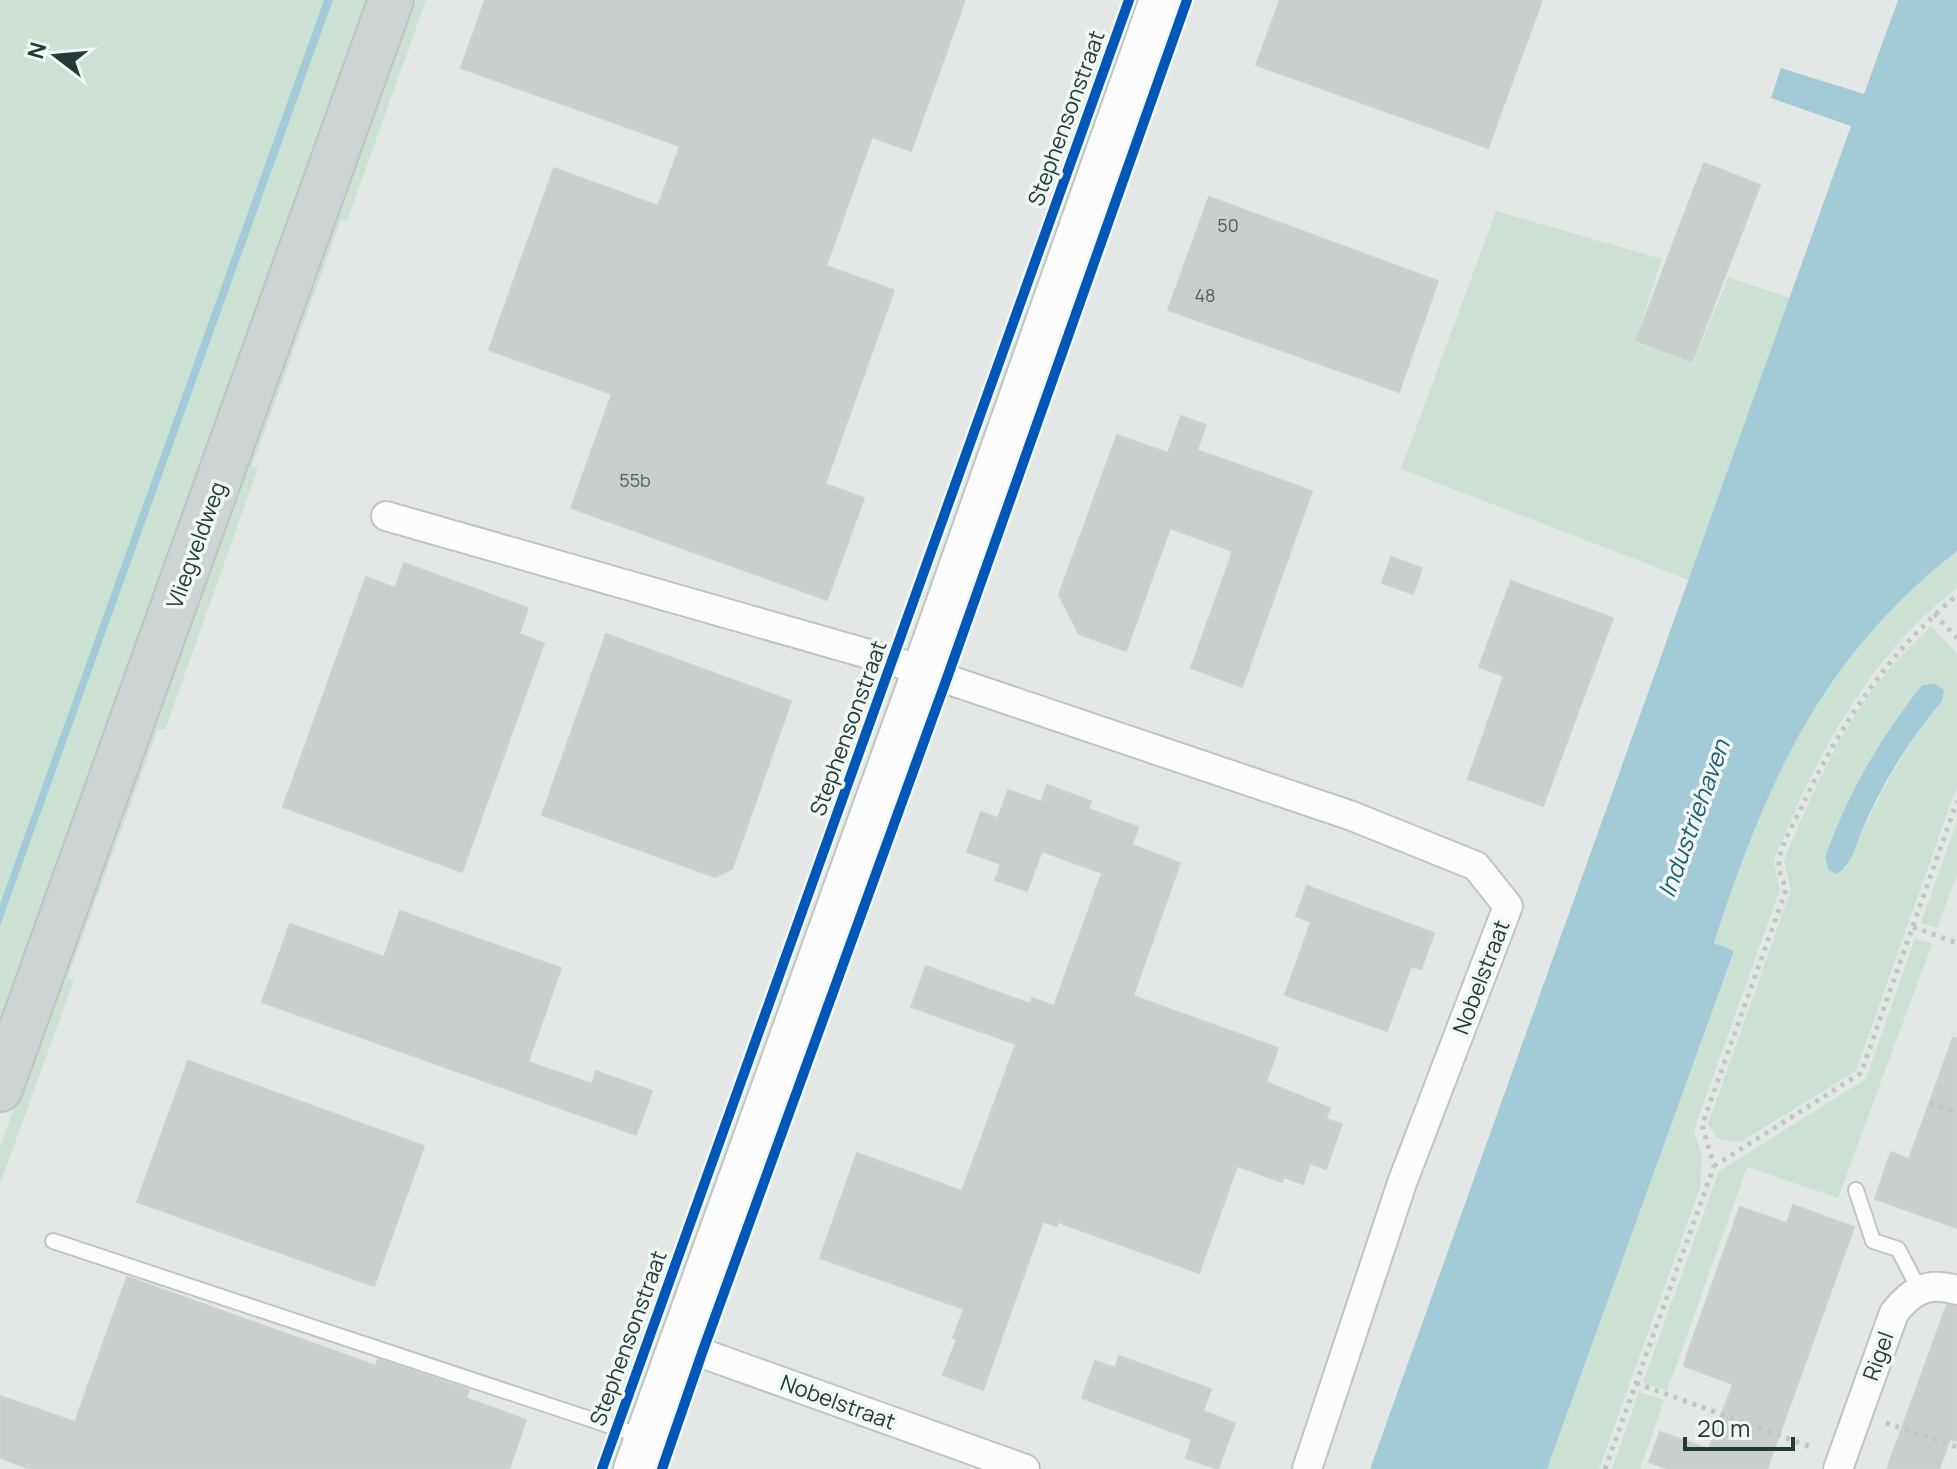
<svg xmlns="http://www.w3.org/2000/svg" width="1957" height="1469" font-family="Manrope,sans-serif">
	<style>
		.green { fill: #cbe1d4; fill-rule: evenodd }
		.water { fill: #a3cad7 }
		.building { fill: #c9cfcd; stroke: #cbd1cf; stroke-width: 2 }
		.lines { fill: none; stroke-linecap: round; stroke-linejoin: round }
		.lane-casing { stroke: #c0c5c3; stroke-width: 18 }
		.street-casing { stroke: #c0c5c3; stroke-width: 32 }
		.secondary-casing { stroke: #bec6c3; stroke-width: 44 }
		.primary-casing { stroke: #bcc5c3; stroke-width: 48 }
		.path { stroke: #c0c8c6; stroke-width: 5; stroke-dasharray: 4 6; stroke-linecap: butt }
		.lane { stroke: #fbfcfb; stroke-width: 14 }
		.street { stroke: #fbfcfb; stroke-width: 28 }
		.secondary { stroke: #fbfcfb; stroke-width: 40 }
		.primary { stroke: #cdd4d3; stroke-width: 44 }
		.cycleway-casing { stroke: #f0f7f4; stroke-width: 15 }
		.cycleway { stroke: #0057b8; stroke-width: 10 }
		.labels { text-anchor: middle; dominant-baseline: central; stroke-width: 7; stroke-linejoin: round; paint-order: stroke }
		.number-label { font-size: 18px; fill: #4c615c }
		.street-label { font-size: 22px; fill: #213b36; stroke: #f0f7f4 }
		.water-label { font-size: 24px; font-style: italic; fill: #1b5d76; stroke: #f0f7f4 }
	</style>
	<rect width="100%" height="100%" fill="#e3e8e6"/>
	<g class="green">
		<path d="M0,0h324l-324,904z"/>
		<path d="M333,0h37l-370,1027v-101z"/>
		<path d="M416,0h10l-79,221 -6,-1 -89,246 6,2 -93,262 -7,-1 -90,248 6,3 -74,204v-37z"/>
		<path d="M1496,211l166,48 -27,83 58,22 35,-87 62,21 -101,282 -288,-111z"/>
		<path d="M1957,551v37c-89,69 -139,165 -181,267l-2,8 6,26 -86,241 8,27 -2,31 -101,281h-52l187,-517 -20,-8c38,-117 81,-232 166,-323 23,-26 50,-48 77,-70z"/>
		<path d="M1931,626l26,28v132l-101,285 -114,70 -8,1 -17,-4 -9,-14 83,-235 -7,-27 5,-15c26,-59 53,-122 95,-172 14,-17 31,-33 47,-49zM1922,685l20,16c-42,50 -70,107 -96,167l-21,-10c22,-64 54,-120 97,-173z"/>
		<path d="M1957,821v53l-20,54 -16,-5z"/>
		<path d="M1915,938l17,6 -94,254 -91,-31 -80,224 -24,-9 76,-211 147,-92z"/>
		<path d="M1639,1392l25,8 -24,69h-28z"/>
	</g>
	<g class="water">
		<path d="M324,0h9l-333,926v-22z"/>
		<path d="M1898,0h59v551c-137,107 -191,232 -243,392l20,8 -187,518h-177l481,-1343 -80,-28 10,-30 83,26z"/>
		<path d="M1935,684l9,6 -2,11c-33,39 -61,84 -81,132 -6,15 -10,33 -25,41l-7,-4 -4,-12c22,-64 55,-120 97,-173z"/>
	</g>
	<g class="building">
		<path d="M485,0h480l-54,151 -39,-14 -46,129 68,24 -69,194 39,14 -37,102 -256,-92 41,-114 -123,-44 65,-182 104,38 22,-60 -219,-78z"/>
		<path d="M1280,0h262l-54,148 -232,-83z"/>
		<path d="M1704,163l56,22 -68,177 -56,-21z"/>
		<path d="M1209,197l229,84 -39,111 -231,-82z"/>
		<path d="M1181,416l25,9 -9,25 115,41 -70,196 -51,-19 42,-117 -63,-23 -44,123 -47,-17 -20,-39 58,-160 51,18z"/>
		<path d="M1391,557l31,11 -9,26 -31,-11z"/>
		<path d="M404,563l124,45 -9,26 25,9 -82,229 -179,-65 83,-230 29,11z"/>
		<path d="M1511,581l102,37 -70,188 -75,-27 36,-103 -25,-9z"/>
		<path d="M606,634l185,67 -59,168 -17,8 -173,-62z"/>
		<path d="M1047,785l44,16 -3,8 50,18 -6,18 48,18 -47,133 145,52 -12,34 64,26 -4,11 16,5 -16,45 -16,-6 -7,21 -19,-7 -2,5 -45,-16 -38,107 -141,-51 -2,4 -13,-5 -60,169 -40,-15 14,-36 -4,-1 11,-29 -144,-51 37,-105 105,38 54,-147 -105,-37 15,-41 104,38 2,-6 22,8 48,-133 -60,-22 -15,40 -32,-11 6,-16 -34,-12 14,-40 17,6 10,-28 33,12z"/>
		<path d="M1307,886l127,47 -13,36 -10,-3 -24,65 -102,-36 26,-73 -15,-6z"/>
		<path d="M400,911l161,57 -33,94 64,22 4,-13 56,20 -16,44 -374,-133 28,-78 94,33z"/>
		<path d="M1953,1038l4,1v189l-82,-29 16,-47 18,7z"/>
		<path d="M188,1061l236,85 -50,140 -237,-84z"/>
		<path d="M1793,1205l61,22 -87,242h-98l-20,-7 11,-30 49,17 24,-65 -49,-18 5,-17 51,-142 47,16z"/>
		<path d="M127,1277l249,89 2,-7 91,31 -3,8 60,22 -17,49h-478l-31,-11v-62l75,26z"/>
		<path d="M1947,1305l10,2v134l-7,-2 -11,30h-52z"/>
		<path d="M1119,1356l92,33 -8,22 32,12 -17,46 -32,-11 6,-19 -110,-41 13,-37 20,7z"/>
	</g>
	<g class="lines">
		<defs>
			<g id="lane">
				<path d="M1856,1190l17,51 25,8 22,42"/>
				<path d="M53,1241l588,195"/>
			</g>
			<g id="street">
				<path d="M386,516l507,145 459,155 124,50 32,40 -106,277 -95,286"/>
				<path d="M679,1345l346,124"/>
				<path d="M1838,1469l56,-156c17,-22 34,-32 63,-23"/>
			</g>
			<path id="secondary" d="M634,1469l289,-799 237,-670"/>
			<path id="primary" d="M0,1089l391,-1089"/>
		</defs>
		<use href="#lane" class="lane-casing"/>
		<use href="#street" class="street-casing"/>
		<use href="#secondary" class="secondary-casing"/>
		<use href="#primary" class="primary-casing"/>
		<g class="path">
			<path d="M1934,614l23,24"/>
			<path d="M1913,927l44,16"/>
			<path d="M1930,1103l27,10"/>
			<path d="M1714,1166l147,-93 96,-272"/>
			<path d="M1636,1383l175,64"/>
			<path d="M1886,1423l71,24"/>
			<path d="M1605,1469l109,-303 -12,-41 84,-235c-3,-9 -8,-19 -7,-29 3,-20 16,-39 24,-57 38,-81 85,-151 154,-209"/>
		</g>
		<use href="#lane" class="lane"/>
		<use href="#street" class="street"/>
		<use href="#secondary" class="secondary"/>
		<use href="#primary" class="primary"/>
		<defs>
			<g id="cycleway">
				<path d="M602,1469l527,-1469"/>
				<path d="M662,1469l40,-116 245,-675 240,-678"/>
			</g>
		</defs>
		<use href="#cycleway" class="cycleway-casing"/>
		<use href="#cycleway" class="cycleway"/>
	</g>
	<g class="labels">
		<g class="number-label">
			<text x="1228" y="225">50</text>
			<text x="1205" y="295">48</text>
			<text x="635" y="480">55b</text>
		</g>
		<g class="street-label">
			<text transform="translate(1066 118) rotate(-70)">Stephensonstraat</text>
			<text transform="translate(196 545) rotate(-70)">Vliegveldweg</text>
			<text transform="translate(848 728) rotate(-70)">Stephensonstraat</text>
			<text transform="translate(1481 977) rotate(-69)">Nobelstraat</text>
			<text transform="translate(628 1338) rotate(-70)">Stephensonstraat</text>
			<text transform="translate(1878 1356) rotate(-70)">Rigel</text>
			<text transform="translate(838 1402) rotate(20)">Nobelstraat</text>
		</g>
		<g class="water-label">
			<text transform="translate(1693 818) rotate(-70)">Industriehaven</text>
		</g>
	</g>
	<g transform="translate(56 56) rotate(286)" stroke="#f0f7f4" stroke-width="6" paint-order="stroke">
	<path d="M0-6L14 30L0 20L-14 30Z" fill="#213b36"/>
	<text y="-12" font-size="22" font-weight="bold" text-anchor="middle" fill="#213b36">N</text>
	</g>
	<path d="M1685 1437v12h108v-12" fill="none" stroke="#213b36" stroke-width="4"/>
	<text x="1697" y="1437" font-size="24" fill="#213b36" stroke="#f0f7f4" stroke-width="6" paint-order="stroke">20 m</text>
</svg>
